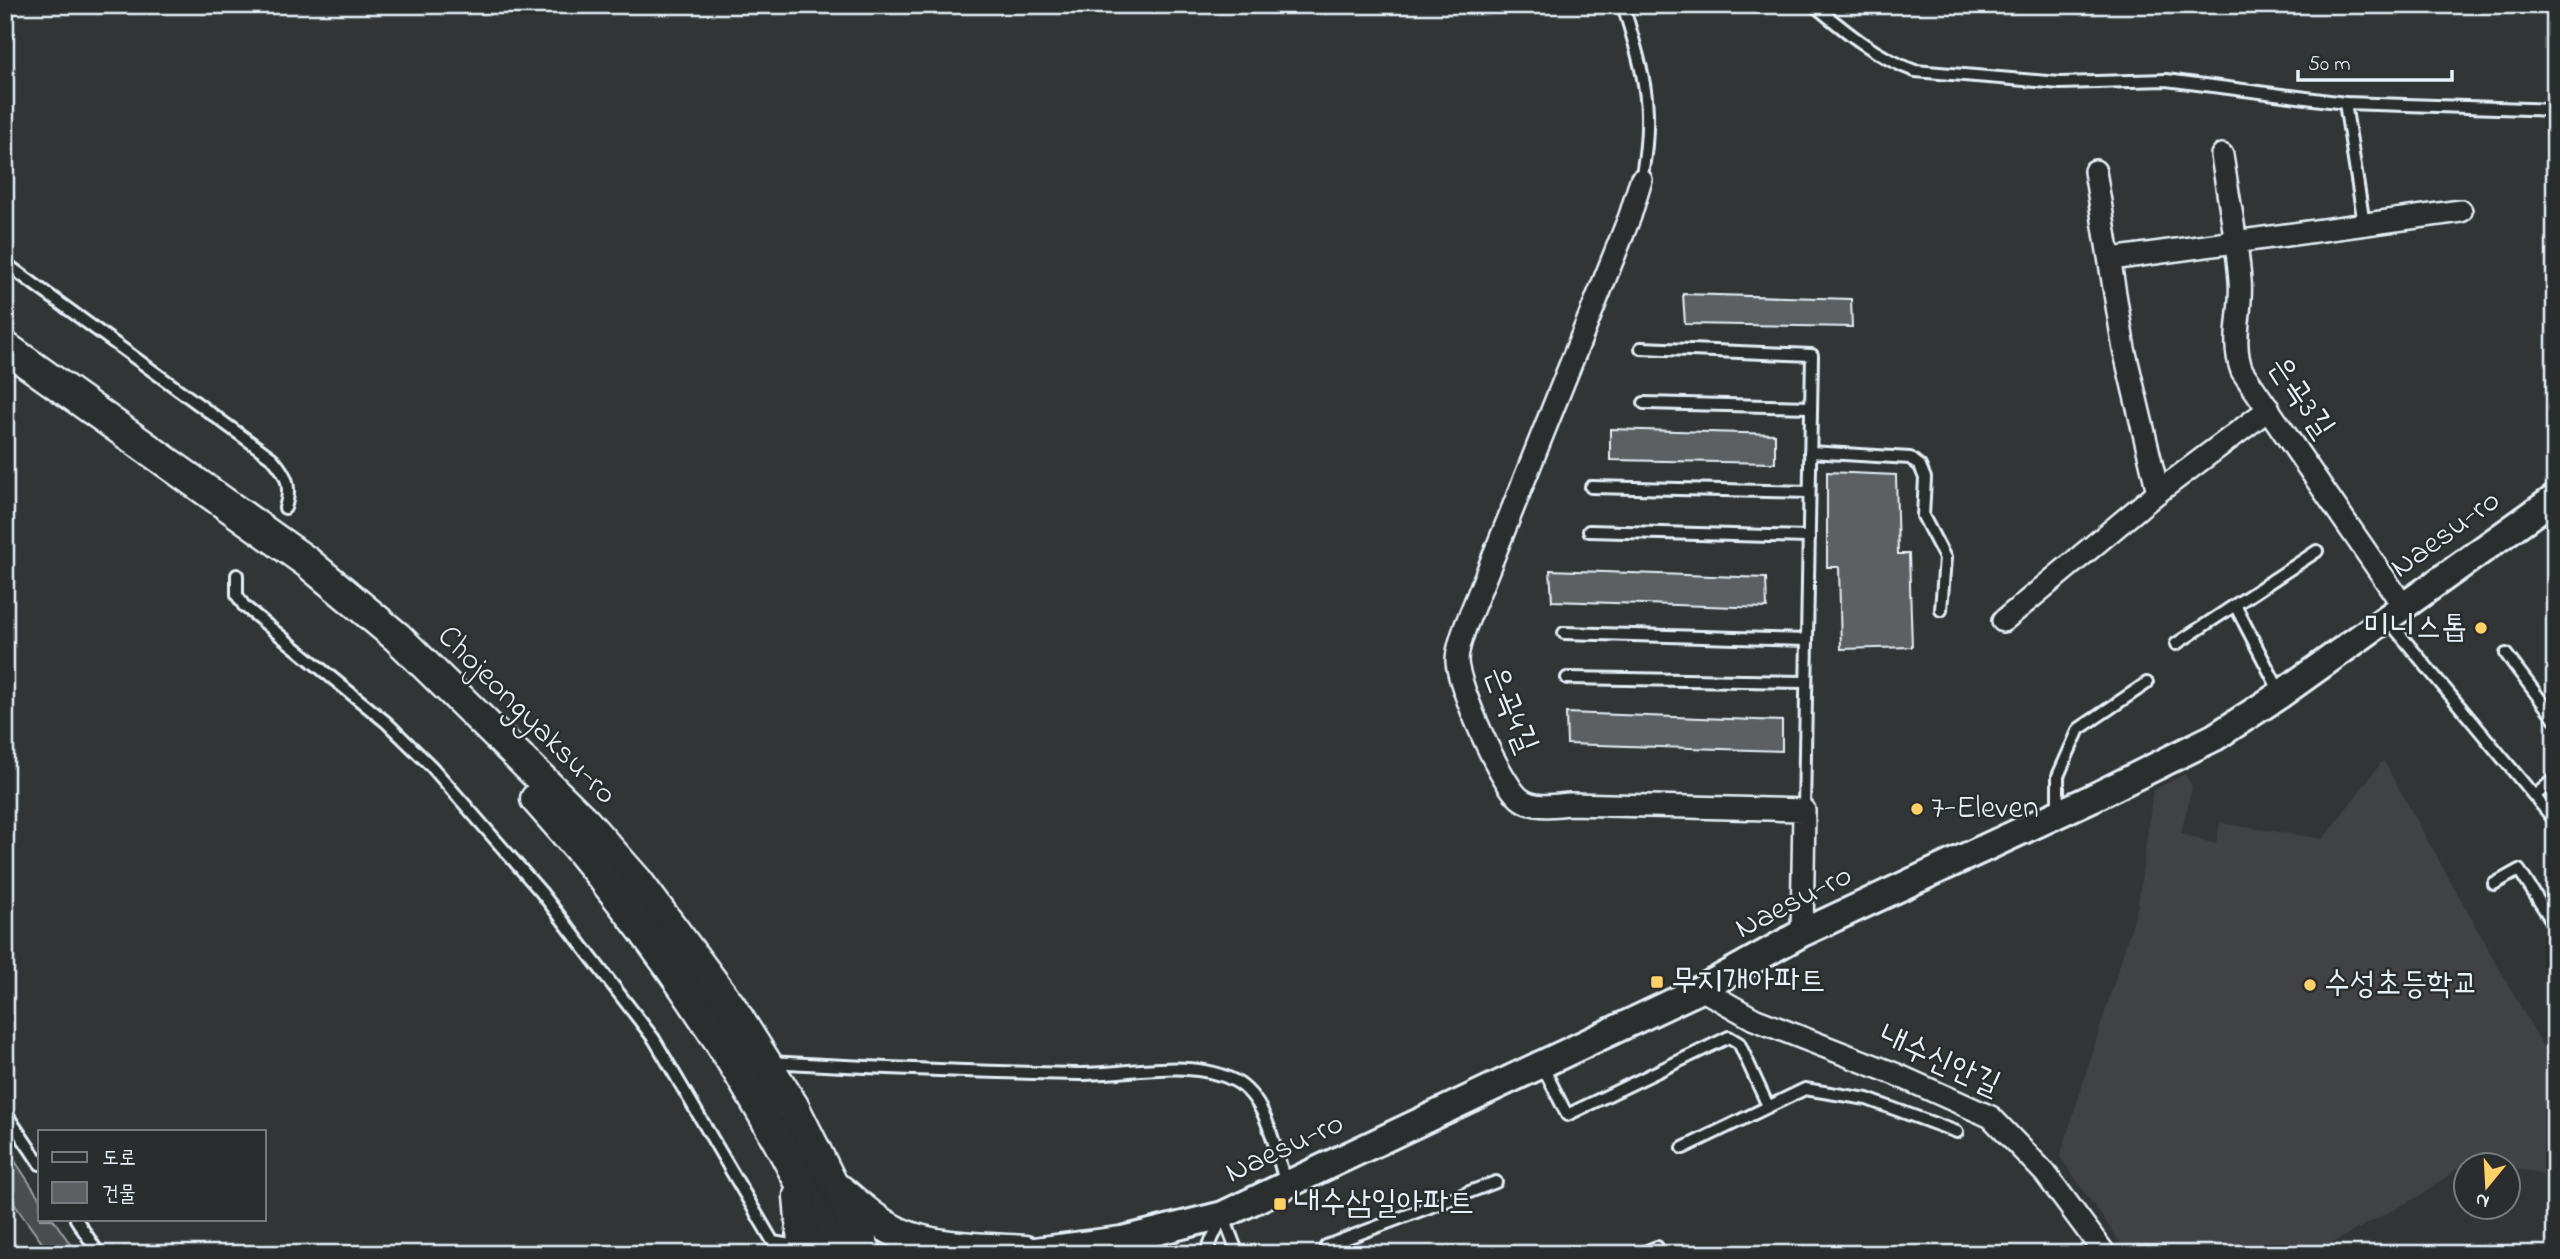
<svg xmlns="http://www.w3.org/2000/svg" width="2560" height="1259" font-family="'Indie Flower','Poor Story',sans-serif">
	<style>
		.built { fill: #3f4244 }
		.green { fill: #494d4f; stroke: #989fa4; stroke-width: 2 }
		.building { fill: #5c6063; stroke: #e8f1f8; stroke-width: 2 }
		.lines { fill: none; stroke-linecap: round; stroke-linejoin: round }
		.service-casing { stroke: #e8f1f8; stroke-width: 16 }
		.minor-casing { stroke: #e8f1f8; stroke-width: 26 }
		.tertiary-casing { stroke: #e8f1f8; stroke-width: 32 }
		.secondary-casing { stroke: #e8f1f8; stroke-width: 35 }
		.path { stroke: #e8f1f8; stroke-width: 3.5; stroke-dasharray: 5 5; stroke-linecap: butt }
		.service { stroke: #2a2d2e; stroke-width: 10 }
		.minor { stroke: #2a2d2e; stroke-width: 21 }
		.tertiary { stroke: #2a2d2e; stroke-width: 26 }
		.secondary { stroke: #2a2d2e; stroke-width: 30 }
		.poi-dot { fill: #ffd166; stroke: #2a2d2e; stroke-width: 2.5 }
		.labels { text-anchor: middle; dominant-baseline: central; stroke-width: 5; stroke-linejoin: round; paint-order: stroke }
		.street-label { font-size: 32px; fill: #e8f1f8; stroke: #2a2d2e }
		.poi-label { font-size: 32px; fill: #e8f1f8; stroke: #2a2d2e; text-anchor: start }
	</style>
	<rect width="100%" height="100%" fill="#323536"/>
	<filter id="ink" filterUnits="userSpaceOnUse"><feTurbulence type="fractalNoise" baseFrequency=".0143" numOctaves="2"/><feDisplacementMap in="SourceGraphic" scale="14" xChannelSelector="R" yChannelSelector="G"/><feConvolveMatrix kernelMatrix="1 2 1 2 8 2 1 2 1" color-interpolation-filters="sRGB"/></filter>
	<g filter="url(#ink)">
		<path class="built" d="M2383,760l172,308v113l-19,-9 -28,-4v-4l-43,-1 -44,32 -110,59h-183l-68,-97 78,-252 15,-115 32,-16 7,13 -11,47 35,10 4,-21 103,16z"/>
		<path class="green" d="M5,1146l35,53v20h13l24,35h-27l-45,-63z"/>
		<g class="building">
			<path d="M1683,294l168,5 1,28 -167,-3z"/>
			<path d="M1610,429l165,5v29l-165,-3z"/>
			<path d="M1827,472l69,3 2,79h11l3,93 -71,2 -2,-82h-12z"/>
			<path d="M1550,570l216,8 1,30 -215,-7z"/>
			<path d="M1566,713l216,8v30l-215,-7z"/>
		</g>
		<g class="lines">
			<defs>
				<g id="service">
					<path d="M1623,5c21,70 32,101 18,175"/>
					<path d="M1814,5c31,26 62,52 101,66l145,12 106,-3 179,23 210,7"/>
					<path d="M2345,103l19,121"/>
					<path d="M5,263l267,195c15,17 20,28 13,50"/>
					<path d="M1641,348l171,7 -8,455"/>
					<path d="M1644,403l167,4"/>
					<path d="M1810,452l100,6 10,8 5,12 -2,38 22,42 -4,52"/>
					<path d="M1591,487l218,5"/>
					<path d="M1589,531l220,6"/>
					<path d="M237,575v20l7,11 142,116 46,45 109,125 113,147 119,203 29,5"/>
					<path d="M2235,605l46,89"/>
					<path d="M2387,619l168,202"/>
					<path d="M1564,633l243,7"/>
					<path d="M2176,644l141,-93"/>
					<path d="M2506,654l49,65"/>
					<path d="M1567,678l239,4"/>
					<path d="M2536,795l19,-17"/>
					<path d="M2058,811v-35l21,-47 68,-46"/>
					<path d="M2494,884l25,-14 36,56"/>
					<path d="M769,1062c103,6 205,10 309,12 49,1 113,-17 157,7 33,18 40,70 51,103"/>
					<path d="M1542,1065l25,50 162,-78 10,6 29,63"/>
					<path d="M5,1112l35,52"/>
					<path d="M1683,1148l122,-59 62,10 90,33"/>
					<path d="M1223,1215l15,39"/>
					<path d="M76,1219l23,35"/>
					<path d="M1205,1254l17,-36"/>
					<path d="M1329,1254l-3,-8 170,-64"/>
					<path d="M1640,1254l17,-7"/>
				</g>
				<g id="minor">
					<path d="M2222,155c6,42 15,83 18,125 3,32 -10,60 2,91l162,236"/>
					<path d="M2095,171l29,178 34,143"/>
					<path d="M1641,180l-11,36 -164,409c-4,11 -9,24 -9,36 1,25 45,127 65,139 14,9 33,5 48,4l234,6 -2,123"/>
					<path d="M2111,259l350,-48"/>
					<path d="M2003,621l155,-129 111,-83"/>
					<path d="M1701,989l53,30 141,55 96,43 54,56 60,81"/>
				</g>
				<path id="tertiary" d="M1012,1254l110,-14 101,-25 478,-226 101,-56 290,-135 123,-61 66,-43 274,-196"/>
				<g id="secondary">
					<path d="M5,347l302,215 90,75 188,185 52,59 94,126 62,99 74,148"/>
					<path d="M536,799c122,136 223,289 299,455"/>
					<path d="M841,1191c18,15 37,33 58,42 39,17 85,15 126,18"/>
					<path d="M799,1196l5,58"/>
				</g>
			</defs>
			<use href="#service" class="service-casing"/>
			<use href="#minor" class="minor-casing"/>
			<use href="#tertiary" class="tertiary-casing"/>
			<use href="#secondary" class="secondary-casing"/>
			<path class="path" d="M1716,1254l8,-3 1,3"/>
			<use href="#service" class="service"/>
			<use href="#minor" class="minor"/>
			<use href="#tertiary" class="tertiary"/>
			<use href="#secondary" class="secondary"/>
		</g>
	</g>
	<g class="poi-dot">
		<circle cx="2481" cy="628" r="7"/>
		<circle cx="1917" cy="809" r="7"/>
		<rect x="1650" y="975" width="14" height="14" rx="3.5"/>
		<circle cx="2310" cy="985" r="7"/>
		<rect x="1273" y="1197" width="14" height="14" rx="3.5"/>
	</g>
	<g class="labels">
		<g class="street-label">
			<text transform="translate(2300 398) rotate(56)">은곡3길</text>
			<text transform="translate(2446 535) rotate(-36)">Naesu-ro</text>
			<text transform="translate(1510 710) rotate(68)">은곡4길</text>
			<text transform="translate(526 716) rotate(45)">Chojeongyaksu-ro</text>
			<text transform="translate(1794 903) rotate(-27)">Naesu-ro</text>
			<text transform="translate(1939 1062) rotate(24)">내수신안길</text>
			<text transform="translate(1285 1149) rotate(-25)">Naesu-ro</text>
		</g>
		<g class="poi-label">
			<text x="2467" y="628" text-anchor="end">미니스톱</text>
			<text x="1931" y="809">7-Eleven</text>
			<text x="1671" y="982">무지개아파트</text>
			<text x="2324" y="985">수성초등학교</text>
			<text x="1294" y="1204">내수삼일아파트</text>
		</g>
	</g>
	<rect width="2560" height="1259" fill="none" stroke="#2a2d2e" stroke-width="28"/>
	<rect x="14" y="14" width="2532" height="1231" fill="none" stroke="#e8f1f8" stroke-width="2.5" filter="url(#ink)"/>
	<rect x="38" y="1130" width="228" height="91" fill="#2a2d2e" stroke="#767b7f" stroke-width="2"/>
	<rect x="52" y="1152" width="35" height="10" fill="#2a2d2e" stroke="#767b7f" stroke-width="2"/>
	<text x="102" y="1164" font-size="21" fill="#e8f1f8">도로</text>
	<rect x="52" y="1182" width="35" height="21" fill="#5c6063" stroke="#767b7f" stroke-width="2"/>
	<text x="102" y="1200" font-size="21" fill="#e8f1f8">건물</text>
	<g transform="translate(2487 1186) rotate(198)"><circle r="33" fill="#2a2d2e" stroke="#767b7f" stroke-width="2"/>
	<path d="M0-5L12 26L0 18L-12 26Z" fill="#ffd166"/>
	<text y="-10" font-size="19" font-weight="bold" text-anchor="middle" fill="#e8f1f8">N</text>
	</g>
	<path d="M2298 70v10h154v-10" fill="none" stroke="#e8f1f8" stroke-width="3.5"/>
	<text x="2308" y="70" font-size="21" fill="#e8f1f8" stroke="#2a2d2e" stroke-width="5" paint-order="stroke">50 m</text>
</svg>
